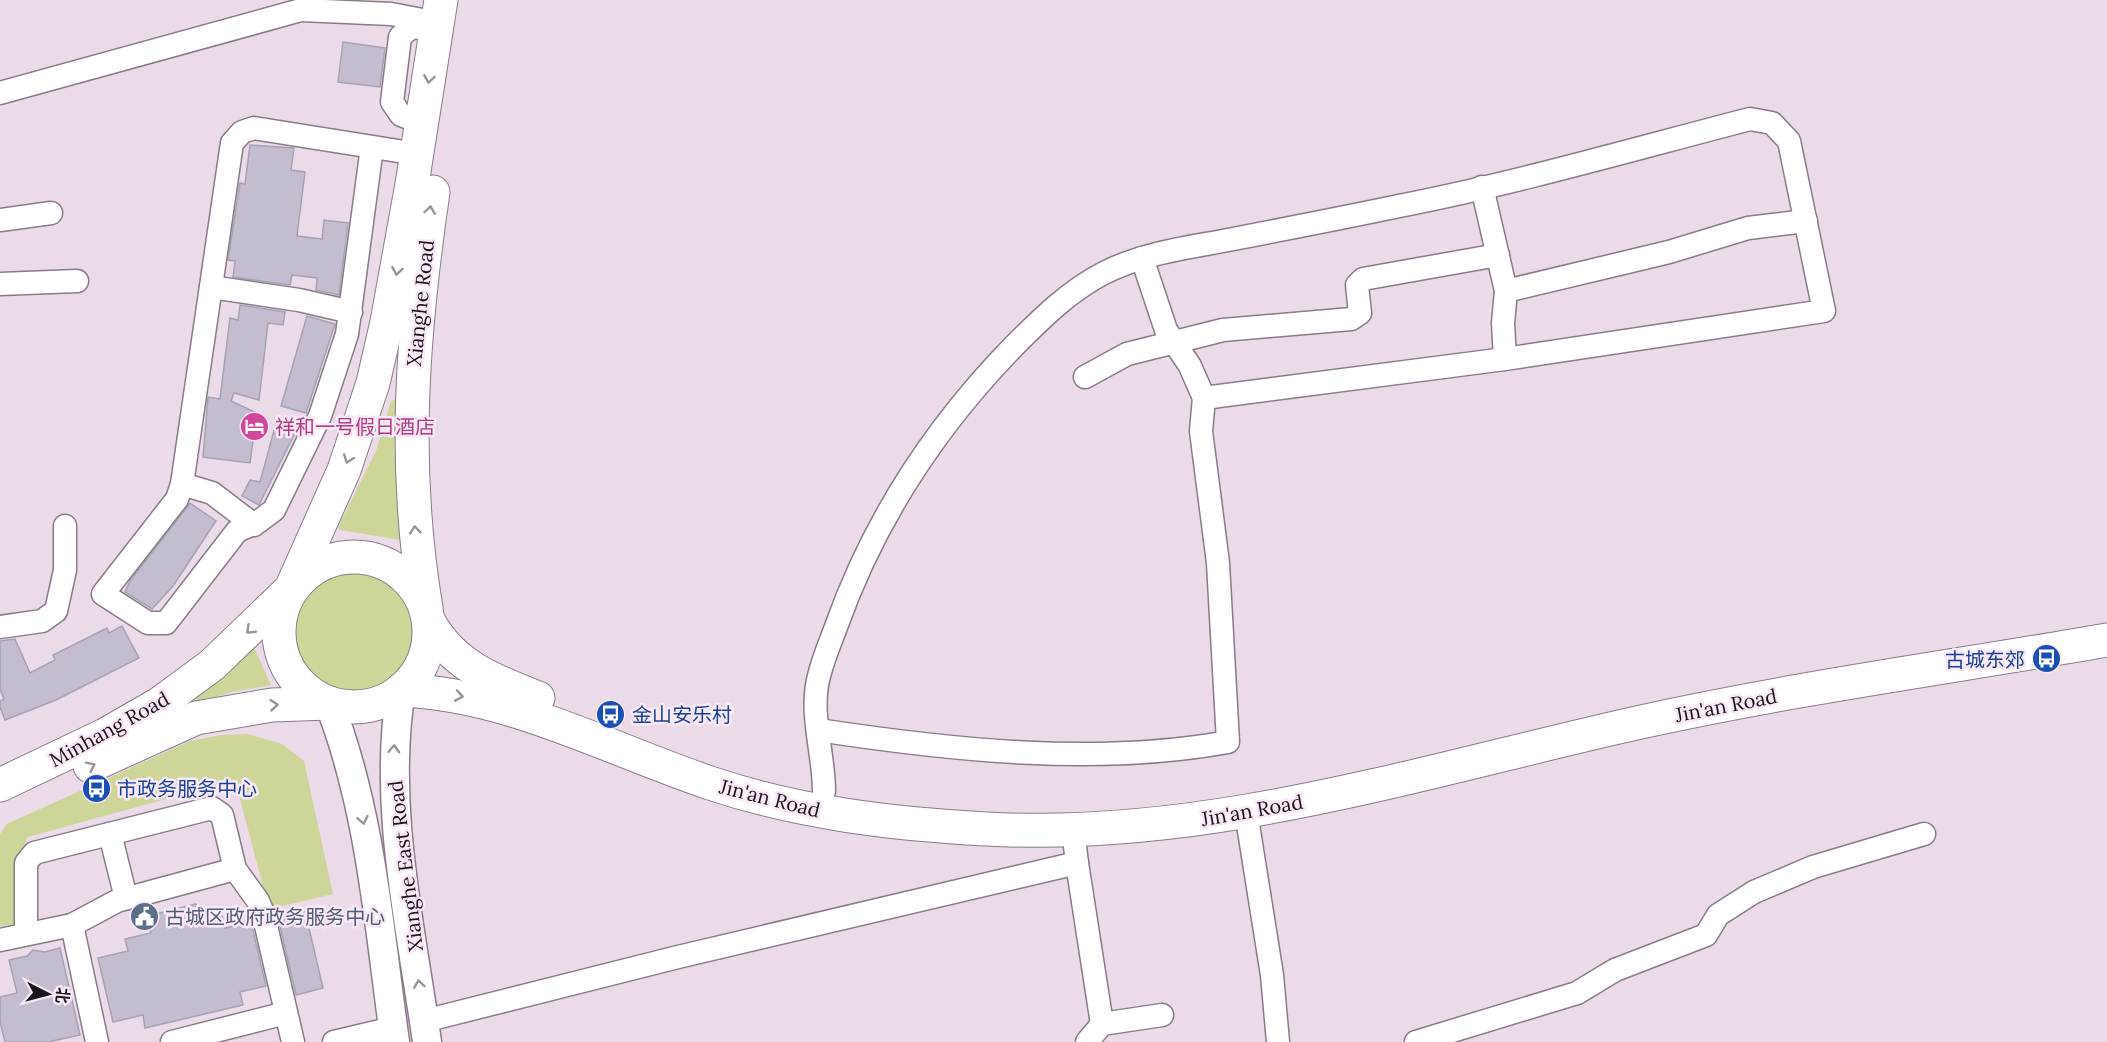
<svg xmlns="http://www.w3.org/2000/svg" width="2107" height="1042" font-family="Lora,'Noto Sans SC',serif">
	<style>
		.green { fill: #ced598 }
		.building { fill: #c3bdcf; stroke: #a7a2b3; stroke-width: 1.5 }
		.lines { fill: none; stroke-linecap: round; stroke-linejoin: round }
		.minor-casing { stroke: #897b87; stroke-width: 25 }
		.major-casing { stroke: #897b87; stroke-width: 31 }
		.highway-casing { stroke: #897b87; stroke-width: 35 }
		.minor { stroke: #fff; stroke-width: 22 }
		.major { stroke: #fff; stroke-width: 28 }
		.highway { stroke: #fff; stroke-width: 33 }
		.oneway { stroke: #989598 }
		.labels { text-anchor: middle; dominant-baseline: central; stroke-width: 5; stroke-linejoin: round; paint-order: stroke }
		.street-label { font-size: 20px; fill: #191419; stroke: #f9e8f6 }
		.hotel-label { font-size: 20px; fill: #b23c85; stroke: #f9e8f6; text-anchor: start }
		.transit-label { font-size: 20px; fill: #164399; stroke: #f9e8f6; text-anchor: start }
		.service-label { font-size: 20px; fill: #4e5e75; stroke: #f9e8f6; text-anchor: start }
	</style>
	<rect width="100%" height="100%" fill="#ebdbe9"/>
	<g class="green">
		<path d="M395,399l6,141 -61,-10 -2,-3 38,-76 15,-50z"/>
		<circle cx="353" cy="630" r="63"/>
		<path d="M253,645l18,40 -40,7 -48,16 -2,-3z"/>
		<path d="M248,734l34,10 22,17 29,133 -64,15 -34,-129 -207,57 -11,22 1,65 -18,2v-92l7,-10 183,-83 31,-6z"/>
	</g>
	<g class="building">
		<path d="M343,42l42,6 -5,39 -42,-5z"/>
		<path d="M250,145l44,3 -3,22 14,2 -8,64 25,3 2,-19 24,3 -9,72 -23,-5 1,-12 -25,-3 -2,10 -57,-8 2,-16 -7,-1 12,-77 5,1z"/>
		<path d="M240,305l45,7 -2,13 -15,-2 -9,77 -25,-7 -3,8 26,12 -7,50 -47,-6 5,-60 12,2 10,-81 8,2z"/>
		<path d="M307,316l28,8 -29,89 -25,-7z"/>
		<path d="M276,423l19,10 -36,72 -17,-9 8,-16 10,2z"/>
		<path d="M190,503l26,18 -43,65 -21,23 -27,-17 5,-11z"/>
		<path d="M122,626l17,32 -83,42 -51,20 -5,-13v-6l4,-2 -4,-10v-48l15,-2 15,34 25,-13 -2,-5 54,-27 2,5z"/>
		<path d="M196,904l4,17 22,-5 3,12 26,-6 15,64 -26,6 3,13 -98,23 -2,-13 -30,7 -15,-64 30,-7 -3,-12 26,-6 -4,-17z"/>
		<path d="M305,911l18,77 -27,7 -18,-77z"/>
		<path d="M60,948l20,87 -32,7h-43l-5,-20v-25l17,-4 -8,-33 18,-4 6,-6 12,2z"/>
	</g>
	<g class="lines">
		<defs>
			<g id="minor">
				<path d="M0,93l301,-83 90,4 47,9"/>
				<path d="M422,123l-21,-8 -9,-13 8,-65 11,-10 21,2"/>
				<path d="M372,147l-25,187 -27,82 -46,94 -16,12 -21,9 -71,92h-18l-45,-29 74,-95 5,-15 50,-341 10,-11 12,-4 163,26"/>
				<path d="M1482,187l24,104 -3,32 2,36"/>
				<path d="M0,220l51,-7"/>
				<path d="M0,284l77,-3"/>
				<path d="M211,287l88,13 52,12"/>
				<path d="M1506,291l163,-39 79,-24 58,-7"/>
				<path d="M1085,377l42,-23 96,-24 128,-11 9,-6 -3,-28 6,-6 135,-24"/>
				<path d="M182,484l30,9 42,32"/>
				<path d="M0,627l42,-6 14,-10 9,-41v-44"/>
				<path d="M818,730c132,20 278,36 410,12l-10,-179 -17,-132 3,-33 -14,-32 -24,-36 -24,-72"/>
				<path d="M824,791c0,-38 -15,-78 -5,-115 4,-17 11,-33 17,-49 38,-107 99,-200 178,-281 28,-28 55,-55 90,-73 39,-20 82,-25 124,-33 57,-11 114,-22 171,-34 118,-23 235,-57 351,-87l22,4 17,18 35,170 -319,48 -301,39"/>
				<path d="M1246,812l26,163 6,67"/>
				<path d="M110,834l16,64"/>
				<path d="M1077,863l25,161"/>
				<path d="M72,925l25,117"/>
				<path d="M26,934v-71l8,-10 178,-45 10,7 13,54 23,32 5,12 30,129"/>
				<path d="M0,940l72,-15 45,-24 118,-32"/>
				<path d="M424,1021l254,-64 399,-94 -4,-33"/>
				<path d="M172,1042l114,-29"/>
				<path d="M334,1042l59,-14"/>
				<path d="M1087,1042l15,-18 60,-9"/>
				<path d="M1416,1042l161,-49 38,-23 91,-35 12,-20 36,-23 59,-25 111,-33"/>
			</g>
			<g id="major">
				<path d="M401,690c-19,117 10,236 26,352"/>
				<path d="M329,703c42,108 50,225 66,339"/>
			</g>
			<g id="highway">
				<circle cx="354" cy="632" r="75"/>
				<path d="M426,608c-24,-143 -14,-273 7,-416"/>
				<path d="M429,622c24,44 65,59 109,76"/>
				<path d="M401,690c108,4 208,59 309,93 89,30 183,41 276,46 224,12 439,-59 655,-107 154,-34 311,-55 466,-82"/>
				<path d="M90,766l106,-48 76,-13 57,-2"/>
				<path d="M0,785l105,-50 54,-31 53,-39 79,-76 53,-119 29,-87 14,-61 25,-138 29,-184"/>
			</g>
		</defs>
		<use href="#minor" class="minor-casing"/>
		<use href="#major" class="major-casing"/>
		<use href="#highway" class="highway-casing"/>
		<use href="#minor" class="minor"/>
		<use href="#major" class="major"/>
		<use href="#highway" class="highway"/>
	</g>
	<defs><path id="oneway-chevron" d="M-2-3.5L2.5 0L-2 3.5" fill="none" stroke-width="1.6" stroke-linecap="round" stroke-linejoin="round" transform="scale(1.5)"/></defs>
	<g class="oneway">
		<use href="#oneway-chevron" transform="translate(429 79) rotate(99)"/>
		<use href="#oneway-chevron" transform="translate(430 210) rotate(-82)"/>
		<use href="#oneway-chevron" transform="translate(397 271) rotate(100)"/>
		<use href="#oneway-chevron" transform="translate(348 459) rotate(111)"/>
		<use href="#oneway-chevron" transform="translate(415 530) rotate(-96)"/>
		<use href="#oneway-chevron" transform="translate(250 630) rotate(136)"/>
		<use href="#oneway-chevron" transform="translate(459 696) rotate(10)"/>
		<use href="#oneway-chevron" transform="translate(274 705) rotate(-5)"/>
		<use href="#oneway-chevron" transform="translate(394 749) rotate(-87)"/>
		<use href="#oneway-chevron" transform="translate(91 766) rotate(-26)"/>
		<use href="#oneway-chevron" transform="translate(363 820) rotate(79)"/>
		<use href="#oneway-chevron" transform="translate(419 984) rotate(-98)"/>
	</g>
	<defs>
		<symbol id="hotel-disc" viewBox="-11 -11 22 22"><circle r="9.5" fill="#d1479c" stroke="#f9e8f6"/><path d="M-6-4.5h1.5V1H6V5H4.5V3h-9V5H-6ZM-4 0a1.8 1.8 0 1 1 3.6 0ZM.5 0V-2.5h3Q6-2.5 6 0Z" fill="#fff"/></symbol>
		<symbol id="bus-disc" viewBox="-11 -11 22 22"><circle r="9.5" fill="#1a4fb4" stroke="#f9e8f6"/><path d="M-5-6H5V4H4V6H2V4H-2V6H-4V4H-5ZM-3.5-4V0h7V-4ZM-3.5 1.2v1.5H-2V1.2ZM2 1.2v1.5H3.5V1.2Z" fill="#fff"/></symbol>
		<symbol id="civic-disc" viewBox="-11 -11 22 22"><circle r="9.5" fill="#5c6f8a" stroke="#f9e8f6"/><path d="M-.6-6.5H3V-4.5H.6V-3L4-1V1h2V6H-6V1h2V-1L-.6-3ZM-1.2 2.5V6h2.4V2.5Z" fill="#fff"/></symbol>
	</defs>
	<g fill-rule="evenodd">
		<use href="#hotel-disc" x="238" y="410" width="33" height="33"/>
		<use href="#bus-disc" x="2030" y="642" width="33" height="33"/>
		<use href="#bus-disc" x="594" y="698" width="33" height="33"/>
		<use href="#bus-disc" x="80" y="772" width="33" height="33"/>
		<use href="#civic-disc" x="128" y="900" width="33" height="33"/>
	</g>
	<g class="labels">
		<g class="street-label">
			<text transform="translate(420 303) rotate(-84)">Xianghe Road</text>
			<text transform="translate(1726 705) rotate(-11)">Jin'an Road</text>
			<text transform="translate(109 729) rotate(-29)">Minhang Road</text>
			<text transform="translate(770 798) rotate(14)">Jin'an Road</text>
			<text transform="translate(1252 810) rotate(-10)">Jin'an Road</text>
			<text transform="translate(405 866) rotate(-97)">Xianghe East Road</text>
		</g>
		<g class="hotel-label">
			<text x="275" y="426">祥和一号假日酒店</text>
		</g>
		<g class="transit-label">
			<text x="2025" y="659" text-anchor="end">古城东郊</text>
			<text x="632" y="714">金山安乐村</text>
			<text x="117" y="788">市政务服务中心</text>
		</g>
		<g class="service-label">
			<text x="165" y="916">古城区政府政务服务中心</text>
		</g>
	</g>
	<g transform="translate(48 994) rotate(96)" stroke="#f9e8f6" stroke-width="4.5" paint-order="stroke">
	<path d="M0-4.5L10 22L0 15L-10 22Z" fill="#191419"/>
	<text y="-9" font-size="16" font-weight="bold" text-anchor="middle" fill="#191419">北</text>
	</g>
</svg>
